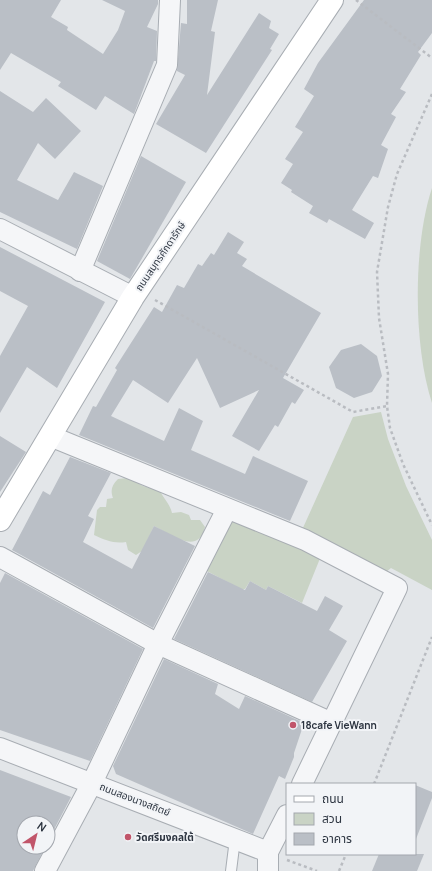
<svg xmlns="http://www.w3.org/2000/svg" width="432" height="871" font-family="Manrope,'Noto Sans Thai',sans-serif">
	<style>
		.green { fill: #c9d3c5 }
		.building { fill: #babfc6 }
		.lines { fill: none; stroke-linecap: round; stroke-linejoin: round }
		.lane-casing { stroke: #a8adb3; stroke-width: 12 }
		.street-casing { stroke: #a8adb3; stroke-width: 22 }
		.secondary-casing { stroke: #a8adb3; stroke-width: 24 }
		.path { stroke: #b9bcc1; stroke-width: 2.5; stroke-dasharray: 3 3; stroke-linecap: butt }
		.lane { stroke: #f5f6f8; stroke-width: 10 }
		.street { stroke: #f5f6f8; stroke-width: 20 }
		.secondary { stroke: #fff; stroke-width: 22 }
		.poi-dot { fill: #c1556a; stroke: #f2f4f7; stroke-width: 1.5 }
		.labels { text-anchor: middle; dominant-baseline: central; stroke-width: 4; stroke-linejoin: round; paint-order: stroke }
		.street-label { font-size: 10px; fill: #2c3440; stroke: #f2f4f7 }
		.poi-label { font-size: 10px; font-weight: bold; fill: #2c3440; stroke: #f2f4f7; text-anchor: start }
	</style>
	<rect width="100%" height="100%" fill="#e3e6e9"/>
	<g class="green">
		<path d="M432,188v215c-19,-58 -19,-158 0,-215z"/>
		<path d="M381,412l7,27 18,47 26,54v50l-41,-22 -5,4 -84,-42 51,-113z"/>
		<path d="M127,478c7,2 9,4 14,7 5,3 13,3 19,6 4,8 10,13 12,22l9,-1 8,3 2,5h9l5,7c-7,29 -33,8 -51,-1l-12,25 -6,4 -8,-5 -2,-8c-12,2 -21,-2 -32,-7l3,-25 3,-3h6l1,-8 6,-1c-3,-8 -1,-13 5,-19z"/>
		<path d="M230,517l91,39 -19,47 -34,-17 -2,4 -16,-9 -5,8h-4l-38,-20z"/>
	</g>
	<g class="building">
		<path d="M0,0h61l-10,17 17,10 -1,3 36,24 15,-24 7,-19 -23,-11h56v4l-11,23 10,4 -1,30h-2l-20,53 -29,-18 -9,14 -38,-24 3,-4 -50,-29 -11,17z"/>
		<path d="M187,0h31l-7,31 4,1 -8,63 52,-82 12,8 -2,7 10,6 -9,15 2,1 -66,103 -50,-29 29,-49 -8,-4 4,-48 6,1z"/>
		<path d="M364,0h68v33l-14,19 3,3 -21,34 6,3 -15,22 5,3 -15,28 7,4 -10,29 -5,-2 -21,34 22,13 -9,16 -36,-20 -2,4 -18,-10 4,-7 -22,-14 1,-2 -11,-7 12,-19 -8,-5 18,-27 -8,-5 19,-31 -10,-7 14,-26z"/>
		<path d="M0,91l33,21 13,-14 35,33 -26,28 -17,-16 -21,37 41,20 16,-28 29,14 -26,63 -77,-37z"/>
		<path d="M141,156l45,26 -56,97 -33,-18z"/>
		<path d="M228,232l16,10 -7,11 10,6 -5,7 79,47 -38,65 21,12 -9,14 -3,-2 -14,25 -3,-2 -16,26 -27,-15 27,-46 -39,18 -23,-50 -29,45 -35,-23 -22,36 53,25 15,-33 24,13 -12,29 54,24 8,-18 55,25 -18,40 -211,-86 14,-29 3,1 21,-37 -2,-2 39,-61 8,5 15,-27 7,3 14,-24 4,2 9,-13 3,2z"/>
		<path d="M0,247l105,55 -48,86 -30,-21 -27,46v-57l28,-50 -28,-15z"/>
		<path d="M361,344l16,12 5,20 -10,16 -18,6 -18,-10 -7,-21 12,-17z"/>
		<path d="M0,436l26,16 -26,40z"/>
		<path d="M70,457l41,16 -23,43 6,3 -11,23 49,27 22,-43 41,20 -42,82 -141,-78 31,-59 7,4z"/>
		<path d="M208,572l37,18 5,-9 16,9 2,-4 49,25 8,-15 18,10 -14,24 18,11 -35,61 -138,-63z"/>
		<path d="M5,573l138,76 -53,112 -90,-31v-147z"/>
		<path d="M164,659l54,25 -3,10 24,15 6,-13 59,27 -10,30v4l-9,22 -6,-3 -26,58 -137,-60 -3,-8z"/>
		<path d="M0,770l71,27 -23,44v-18h-24v24h21l-12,24h-33z"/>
		<path d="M415,785l17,7v6l-16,41z"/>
		<path d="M379,854h45l-7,17h-45z"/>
	</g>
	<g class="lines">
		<defs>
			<path id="lane" d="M231,871l4,-32"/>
			<g id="street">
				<path d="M0,229l133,68"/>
				<path d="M80,271l87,-206 3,-65"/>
				<path d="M50,436l255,104 92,48 -95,196"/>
				<path d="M0,557l158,87 174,79"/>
				<path d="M0,748l268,104"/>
				<path d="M45,871l47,-88 66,-139 69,-135"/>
				<path d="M268,871v-19l19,-37"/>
			</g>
			<path id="secondary" d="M0,520l133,-223 199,-297"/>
		</defs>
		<use href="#lane" class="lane-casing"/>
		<use href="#street" class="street-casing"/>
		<use href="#secondary" class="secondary-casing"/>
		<g class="path">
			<path d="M356,0l76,58"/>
			<path d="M432,94l-35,80 -9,33 -11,65 2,46 9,56 -1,32 3,22 13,36 29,61"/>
			<path d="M155,300l198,112 34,-6"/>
			<path d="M374,784l58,-147"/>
			<path d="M287,860l30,11"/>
			<path d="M339,871l7,-17"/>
		</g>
		<use href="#lane" class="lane"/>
		<use href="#street" class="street"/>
		<use href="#secondary" class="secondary"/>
	</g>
	<g class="poi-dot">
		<circle cx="293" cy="725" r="4"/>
		<circle cx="128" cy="837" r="4"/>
	</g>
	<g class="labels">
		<g class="street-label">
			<text transform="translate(160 256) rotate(-56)">ถนนสมุทรศักดารักษ์</text>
			<text transform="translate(135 799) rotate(21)">ถนนสองนางสถิตย์</text>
		</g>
		<g class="poi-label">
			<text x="301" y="725">18cafe VieWann</text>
			<text x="136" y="837">วัดศรีมงคลใต้</text>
		</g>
	</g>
	<rect x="286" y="783" width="130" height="72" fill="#f2f4f7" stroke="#a3a7ae"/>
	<rect x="294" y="796" width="20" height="6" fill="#ffffff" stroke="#a3a7ae"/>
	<text x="322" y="803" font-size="12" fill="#2c3440">ถนน</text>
	<rect x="294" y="813" width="20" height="12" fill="#c9d3c5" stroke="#a3a7ae"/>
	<text x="322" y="823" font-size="12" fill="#2c3440">สวน</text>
	<rect x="294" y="833" width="20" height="12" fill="#babfc6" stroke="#a3a7ae"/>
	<text x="322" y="843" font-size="12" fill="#2c3440">อาคาร</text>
	<g transform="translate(36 835) rotate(35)"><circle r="19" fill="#f2f4f7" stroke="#a3a7ae"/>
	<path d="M0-3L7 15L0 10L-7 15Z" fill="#c1556a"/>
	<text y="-6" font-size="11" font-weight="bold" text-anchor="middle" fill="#2c3440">N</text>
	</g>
</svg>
